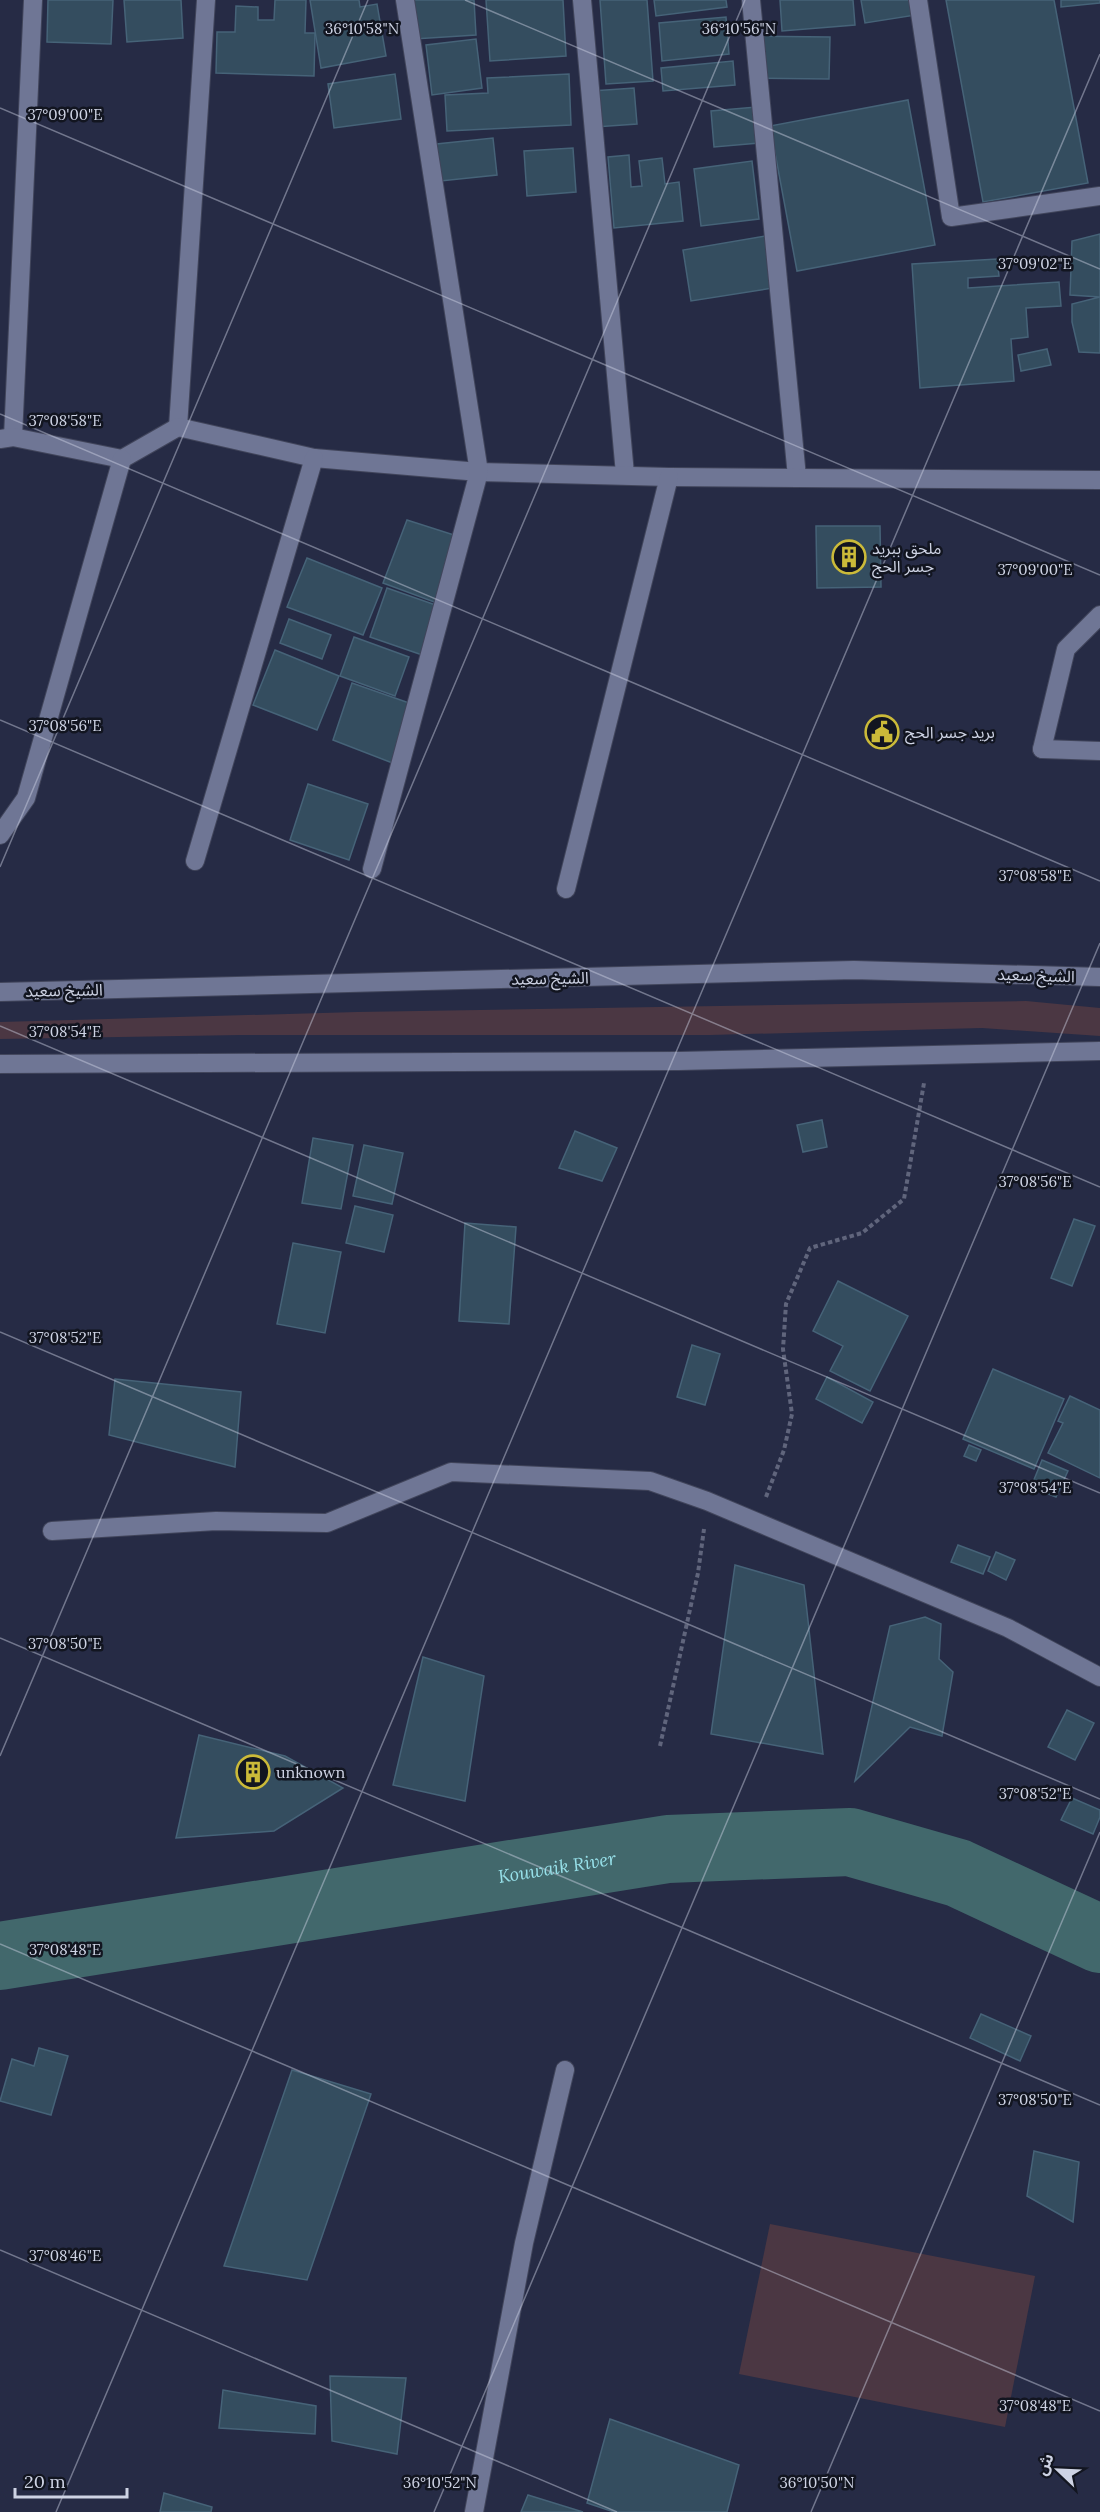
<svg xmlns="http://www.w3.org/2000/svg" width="1100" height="2512" font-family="Lora,'Noto Sans Arabic',serif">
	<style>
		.green { fill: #4b3743 }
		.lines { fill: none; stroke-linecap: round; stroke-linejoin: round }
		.river { stroke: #42686c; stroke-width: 68 }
		.building { fill: #344d5f; stroke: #466378; stroke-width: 1.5 }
		.lane-casing { stroke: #41455b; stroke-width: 20 }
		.street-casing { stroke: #41455b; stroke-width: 20 }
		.secondary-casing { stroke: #41455b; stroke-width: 20 }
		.path { stroke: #60657c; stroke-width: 4; stroke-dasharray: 4.5 3; stroke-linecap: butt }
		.lane { stroke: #6f7695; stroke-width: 18 }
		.street { stroke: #6f7695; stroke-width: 18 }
		.secondary { stroke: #6f7695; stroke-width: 18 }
		.ticks { fill: none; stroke: #ced3e4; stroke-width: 1.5; stroke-opacity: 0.45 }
		.labels { text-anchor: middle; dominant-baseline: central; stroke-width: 5; stroke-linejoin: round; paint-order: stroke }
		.poi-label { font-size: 16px; fill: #ced3e4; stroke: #121520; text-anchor: start }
		.street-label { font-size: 16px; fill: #ced3e4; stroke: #121520 }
		.water-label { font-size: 18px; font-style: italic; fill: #97e0e9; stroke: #121520 }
		.ticks-label { font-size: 15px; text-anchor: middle; fill: #ced3e4; stroke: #121520; stroke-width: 5; stroke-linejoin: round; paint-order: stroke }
	</style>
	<rect width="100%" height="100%" fill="#262b45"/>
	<g class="green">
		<path d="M1026,1001l74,7v28l-118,-8 -272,7h-470l-240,4v-17l357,-10z"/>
		<path d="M770,2224l265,52 -30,151 -266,-53z"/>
	</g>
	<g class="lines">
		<path class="river" id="s1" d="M0,1956l668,-107 182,-7 108,31 142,66"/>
	</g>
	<g class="building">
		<path d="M48,0h65l-2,44 -64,-2z"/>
		<path d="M124,0h57l2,38 -56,4z"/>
		<path d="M275,0h31l-1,33h10l-1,43 -98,-3 1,-41h18l1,-26 22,1v13h16z"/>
		<path d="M310,0h49l1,7 17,-3 9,52 -65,12z"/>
		<path d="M411,0h63l2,35 -62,4z"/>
		<path d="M486,0h77l3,56 -76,5z"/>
		<path d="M600,0h47l6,81 -47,3z"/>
		<path d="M654,0h72l1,7 -71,9z"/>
		<path d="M780,0h73l2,25 -73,6z"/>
		<path d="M861,0h52l3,15 -51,8z"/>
		<path d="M946,0h108l34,183 -105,19z"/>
		<path d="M1061,0h39v3l-39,4z"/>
		<path d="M726,17l3,37 -67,7 -3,-38z"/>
		<path d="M752,36l78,1 -1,42 -77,-1z"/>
		<path d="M476,39l6,49 -50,7 -6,-50z"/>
		<path d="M733,61l2,24 -72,6 -2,-23z"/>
		<path d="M395,74l6,45 -67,9 -6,-44z"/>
		<path d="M569,74l2,51 -124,6 -2,-36 43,-2 -1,-15z"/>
		<path d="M634,88l3,36 -42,3 -3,-36z"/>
		<path d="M908,100l27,145 -138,26 -27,-145z"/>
		<path d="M756,107l3,36 -45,4 -3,-36z"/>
		<path d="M493,138l4,37 -66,7 -4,-37z"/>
		<path d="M573,148l3,44 -49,4 -3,-45z"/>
		<path d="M629,155l2,32 11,-1 -3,-25 23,-3 3,26 14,-2 4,39 -69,7 -6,-71z"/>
		<path d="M752,161l7,58 -58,7 -7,-57z"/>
		<path d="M1100,234v119l-21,-1 -7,-30v-18l28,-7 -30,-2 2,-54z"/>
		<path d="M765,236l8,52 -82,13 -8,-51z"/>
		<path d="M997,259l2,17 -31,2v10l91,-6 2,24 -35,2 2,29 -17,2 3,42 -94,7 -8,-124z"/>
		<path d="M1047,349l4,16 -30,6 -3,-16z"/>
		<path d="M407,520l47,15 -17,68 -54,-20z"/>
		<path d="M816,526h64l1,61 -64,1z"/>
		<path d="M307,558l75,30 -19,47 -76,-28z"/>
		<path d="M387,588l60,21 -16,49 -61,-21z"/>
		<path d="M289,619l42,16 -9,24 -42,-16z"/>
		<path d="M354,637l55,20 -14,39 -55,-20z"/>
		<path d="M275,650l64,26 -22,54 -64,-25z"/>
		<path d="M352,683l60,21 -17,60 -62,-24z"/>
		<path d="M308,784l60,20 -19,56 -59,-20z"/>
		<path d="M822,1120l5,27 -24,5 -6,-27z"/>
		<path d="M575,1131l42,17 -15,33 -43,-13z"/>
		<path d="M313,1138l40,7 -12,64 -39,-6z"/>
		<path d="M364,1145l39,8 -11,51 -39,-8z"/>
		<path d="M355,1206l38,9 -9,37 -38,-9z"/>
		<path d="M1074,1219l21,7 -23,60 -21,-8z"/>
		<path d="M465,1223l51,4 -7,97 -50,-3z"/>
		<path d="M293,1243l48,9 -16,81 -48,-9z"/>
		<path d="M838,1281l70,35 -38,75 -40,-20 13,-25 -30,-15z"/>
		<path d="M692,1345l28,9 -15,51 -28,-8z"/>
		<path d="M993,1369l71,30 -30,70 -71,-30z"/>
		<path d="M827,1377l46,25 -11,21 -46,-24z"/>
		<path d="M115,1379l126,13 -6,75 -126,-32z"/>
		<path d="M1070,1396l30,14v68l-52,-25 15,-30 -5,-2z"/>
		<path d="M969,1445l12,5 -5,11 -12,-5z"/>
		<path d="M1042,1460l26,11 -12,26 -25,-10z"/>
		<path d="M958,1545l32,12 -7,17 -32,-12z"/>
		<path d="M996,1552l19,8 -9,20 -18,-9z"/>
		<path d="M735,1565l69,20 19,169 -112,-20z"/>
		<path d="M925,1617l16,7 -2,35 14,13 -11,64 -32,-9 -55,54 35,-155z"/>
		<path d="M423,1657l61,19 -19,125 -72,-16z"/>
		<path d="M1067,1710l27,13 -19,37 -27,-13z"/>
		<path d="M199,1735l86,21 58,32 -69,43 -98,7z"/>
		<path d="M1072,1798l28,12v7l-7,17 -32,-14z"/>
		<path d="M981,2014l50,22 -11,25 -50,-23z"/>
		<path d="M39,2048l29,8 -17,59 -51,-14 12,-42 22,7z"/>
		<path d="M292,2070l79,24 -64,186 -83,-14z"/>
		<path d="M1034,2151l45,11 -6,60 -46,-26z"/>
		<path d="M330,2376l76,2 -9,76 -65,-13z"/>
		<path d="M223,2390l93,16 -1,28 -96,-6z"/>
		<path d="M610,2419l129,46 -12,47h-113l-27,-9z"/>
		<path d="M164,2493l48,14 -1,5h-51z"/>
		<path d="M528,2495l55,17h-62z"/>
	</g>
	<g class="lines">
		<defs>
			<path id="lane" d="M1042,749l24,-100 34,-34"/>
			<g id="street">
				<path d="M582,0l43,474"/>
				<path d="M751,0l46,477"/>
				<path d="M918,0l33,217 149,-21"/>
				<path d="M178,427l28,-427"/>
				<path d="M13,437l20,-437"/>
				<path d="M0,439l13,-2 109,22 56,-32 136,31 165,14 190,5 431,3"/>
				<path d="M1042,749l58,2"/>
				<path d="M0,835l26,-37 96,-339"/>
				<path d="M195,861l119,-403"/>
				<path d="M372,869l107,-397 -74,-472"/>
				<path d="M566,889l103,-412"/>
				<path d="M52,1531l164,-10 111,2 124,-51 199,9 57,20 301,127 92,49"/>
				<path d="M474,2512l50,-269 41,-173"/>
			</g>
			<g id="secondary">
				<path d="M0,992l854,-22 246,7"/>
				<path d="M0,1064l679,-3 421,-10"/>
			</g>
		</defs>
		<use href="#lane" class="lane-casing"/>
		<use href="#street" class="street-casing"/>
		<use href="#secondary" class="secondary-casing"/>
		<g class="path">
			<path d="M766,1497l18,-47 8,-36 -9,-65 3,-45 24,-56 52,-15 42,-34 20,-116"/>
			<path d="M660,1746l38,-173 6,-44"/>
		</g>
		<use href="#lane" class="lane"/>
		<use href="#street" class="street"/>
		<use href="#secondary" class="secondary"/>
	</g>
	<path class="ticks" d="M465,0l635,269M0,108l1100,467M0,414l1100,467M0,720l1100,467M0,867l368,-867M0,1026l1100,467M0,1332l1100,467M0,1638l1100,467M0,1756l745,-1756M0,1944l1100,467M0,2250l617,262M56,2512l1044,-2458M434,2512l666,-1569M811,2512l289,-680"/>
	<defs>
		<symbol id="building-ring" viewBox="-11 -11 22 22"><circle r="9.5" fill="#121520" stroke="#cbba39" stroke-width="1.5"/><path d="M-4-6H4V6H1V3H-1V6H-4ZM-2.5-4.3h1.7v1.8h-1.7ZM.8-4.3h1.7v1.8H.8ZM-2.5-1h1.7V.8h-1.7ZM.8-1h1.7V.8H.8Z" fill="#cbba39"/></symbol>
		<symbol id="civic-ring" viewBox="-11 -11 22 22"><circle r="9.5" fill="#121520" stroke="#cbba39" stroke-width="1.5"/><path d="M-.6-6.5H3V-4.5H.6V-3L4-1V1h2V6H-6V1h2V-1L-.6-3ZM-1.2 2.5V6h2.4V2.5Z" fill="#cbba39"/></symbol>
	</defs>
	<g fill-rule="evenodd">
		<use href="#building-ring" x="830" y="538" width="38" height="38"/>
		<use href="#civic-ring" x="863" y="713" width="38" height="38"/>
		<use href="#building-ring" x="234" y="1753" width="38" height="38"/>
	</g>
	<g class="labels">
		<g class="poi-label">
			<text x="872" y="548">ملحق ببريد<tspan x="872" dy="18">جسر الحج</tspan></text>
			<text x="905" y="732">بريد جسر الحج</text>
			<text x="276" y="1772">unknown</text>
		</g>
		<g class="street-label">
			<text transform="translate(1036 975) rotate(2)">الشيخ سعيد</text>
			<text transform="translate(550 978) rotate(-1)">الشيخ سعيد</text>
			<text transform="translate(64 990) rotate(-1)">الشيخ سعيد</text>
		</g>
		<g class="water-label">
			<text stroke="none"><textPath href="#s1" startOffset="564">Kouwaik River</textPath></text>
		</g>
	</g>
	<g class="ticks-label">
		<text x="362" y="34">36°10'58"N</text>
		<text x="739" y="34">36°10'56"N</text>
		<text x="65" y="120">37°09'00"E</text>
		<text x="1035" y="269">37°09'02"E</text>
		<text x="65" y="426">37°08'58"E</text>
		<text x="1035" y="575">37°09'00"E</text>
		<text x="65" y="731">37°08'56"E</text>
		<text x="1035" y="881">37°08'58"E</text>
		<text x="65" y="1037">37°08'54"E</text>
		<text x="1035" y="1187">37°08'56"E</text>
		<text x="65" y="1343">37°08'52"E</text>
		<text x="1035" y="1493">37°08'54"E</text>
		<text x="65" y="1649">37°08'50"E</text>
		<text x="1035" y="1799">37°08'52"E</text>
		<text x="65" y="1955">37°08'48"E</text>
		<text x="1035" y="2105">37°08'50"E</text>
		<text x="65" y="2261">37°08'46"E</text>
		<text x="1035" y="2411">37°08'48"E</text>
		<text x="440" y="2488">36°10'52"N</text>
		<text x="817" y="2488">36°10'50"N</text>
	</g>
	<g transform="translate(1058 2470) rotate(293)" stroke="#121520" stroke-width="4.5" paint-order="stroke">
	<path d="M0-4.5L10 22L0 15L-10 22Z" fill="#ced3e4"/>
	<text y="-9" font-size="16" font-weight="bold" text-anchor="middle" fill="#ced3e4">ش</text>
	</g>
	<path d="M15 2488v9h112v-9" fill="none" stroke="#ced3e4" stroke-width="3"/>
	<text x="24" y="2488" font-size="18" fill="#ced3e4" stroke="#121520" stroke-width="4.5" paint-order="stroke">20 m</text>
</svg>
